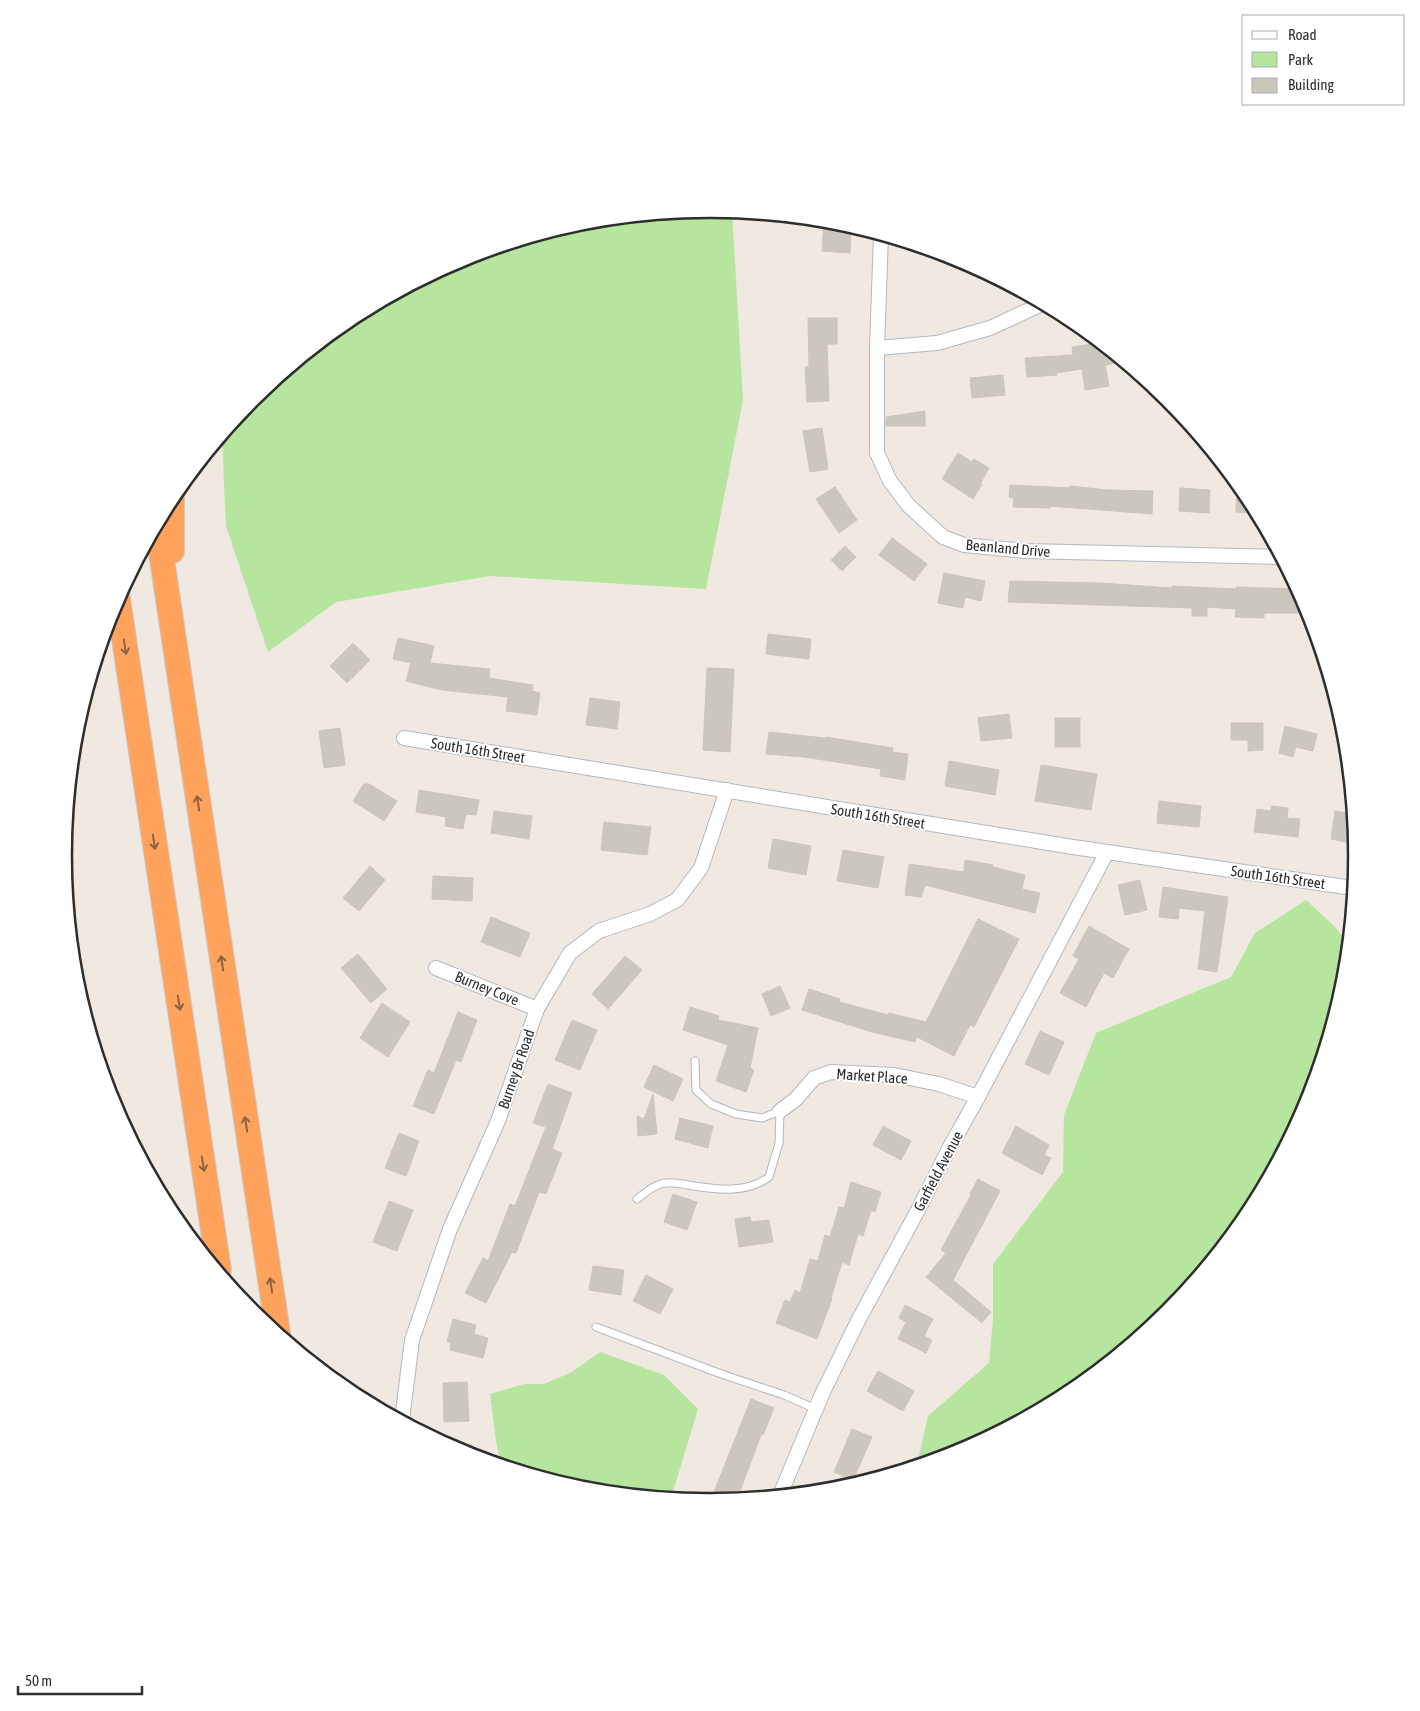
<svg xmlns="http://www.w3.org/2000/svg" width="1420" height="1711" font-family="'Asap Condensed',sans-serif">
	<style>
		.green { fill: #b6e59e }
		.building { fill: #cbc7bf; stroke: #cbc5ba }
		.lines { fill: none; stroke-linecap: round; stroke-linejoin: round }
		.service-casing { stroke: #b4b7c1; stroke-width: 9 }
		.minor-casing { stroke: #b4b7c1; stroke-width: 16 }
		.motorway-casing { stroke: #c9c9c9; stroke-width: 26 }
		.service { stroke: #fff; stroke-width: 7 }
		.minor { stroke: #fff; stroke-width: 14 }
		.motorway { stroke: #ffa35c; stroke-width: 24 }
		.oneway { stroke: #8c6343 }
		.labels { text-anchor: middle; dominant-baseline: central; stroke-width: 4; stroke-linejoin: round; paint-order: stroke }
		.street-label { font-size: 15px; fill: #2e2e2e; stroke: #fff }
		.rim { fill: none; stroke: #2e2e2e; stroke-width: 2.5 }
	</style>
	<rect width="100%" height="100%" fill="#efe9e1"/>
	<g class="green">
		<path d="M710,209l22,2 11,189 -37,189 -216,-13 -154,26 -68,50 -42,-126 -4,-89 31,-39 98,-80 112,-60 121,-36z"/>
		<path d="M1306,900l29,27 13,16 -4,39 -37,121 -60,112 -80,98 -98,80 -112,60 -40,12 11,-49 61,-53 4,-44v-55l70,-92 1,-57 32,-82 135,-56 24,-44z"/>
		<path d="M600,1352l64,23 34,34 -27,89 -87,-9 -83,-25 -5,-23 -6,-47 34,-10h20l28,-12z"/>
	</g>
	<g class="building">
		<path d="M824,221l23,4v4h4l-1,24 -28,-2z"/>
		<path d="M808,318h29v26h-10l2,57 -22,1 -2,-35h4z"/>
		<path d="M1099,343l23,19 -17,3 4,21 -24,4 -3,-21 -26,4 1,2 -30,2 -2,-19 48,-3 -1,-8z"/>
		<path d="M1003,375l2,20 -33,3 -2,-20z"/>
		<path d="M925,411v15h-39v-9z"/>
		<path d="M822,428l6,41 -18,3 -7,-41z"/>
		<path d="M958,453l14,9 2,-3 15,9 -9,16h2l-9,15 -31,-20z"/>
		<path d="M1237,483l10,14 9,16 -20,-1z"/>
		<path d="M1010,485l60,3v-2l37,4 46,1 -1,23 -102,-8v2l-37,-1 1,-9 -5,-1z"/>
		<path d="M835,487l22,33 -18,13 -23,-34z"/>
		<path d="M1180,488l30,2 -1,23 -30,-2z"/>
		<path d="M892,538l35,26 -13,17 -35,-26z"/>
		<path d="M845,546l11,11 -14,14 -11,-11z"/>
		<path d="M944,573l41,8 -4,20 -16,-4 -2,11 -25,-5z"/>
		<path d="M1010,581l90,2 72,5v-2l64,3v-2l61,2 12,24h-45v5l-29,-1 1,-8 -29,-2v9h-15v-8l-184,-6z"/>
		<path d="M768,634l43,5 -2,20 -43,-5z"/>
		<path d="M398,638l36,8 -4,17 60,6 -1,9 44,7 -1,6 8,2 -3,22 -31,-4 2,-14 -66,-7 -36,-9 5,-18 -18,-4z"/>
		<path d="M353,643l17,17 -23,23 -17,-17z"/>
		<path d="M707,668l27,1 -4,83 -27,-2z"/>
		<path d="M590,698l30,4 -3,27 -31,-4z"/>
		<path d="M1009,714l3,24 -31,3 -3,-23z"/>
		<rect x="1055" y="718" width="25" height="29"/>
		<path d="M1231,723h32v27l-15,1v-11h-17z"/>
		<path d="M1285,726l32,8 -4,17 -17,-4 -3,10 -14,-4z"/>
		<path d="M340,728l5,37 -21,3 -5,-37z"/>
		<path d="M769,732l56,6 1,-1 67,11 -1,4 16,2 -3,26 -25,-4 1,-7 -77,-12 -38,-3z"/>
		<path d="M949,761l50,9 -4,25 -50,-9z"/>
		<path d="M1041,765l56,9 -6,36 -56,-9z"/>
		<path d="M364,784h5l28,17 -13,20 -31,-20z"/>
		<path d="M419,790l60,10 -3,15 -10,-1 -3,15 -18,-3 1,-9 -30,-5z"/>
		<path d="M1159,801l42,5 -2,21 -42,-4z"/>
		<path d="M1272,806l16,2 -1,10 13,1 -2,18 -44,-5 3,-23 14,2z"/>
		<path d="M494,811l38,5 -3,23 -38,-6z"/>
		<path d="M1335,811l17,3 3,30 -24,-5z"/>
		<path d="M604,822l47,5 -4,28 -46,-5z"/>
		<path d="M773,839l38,7 -5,29 -38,-7z"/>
		<path d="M843,850l41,7 -6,31 -41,-7z"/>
		<path d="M965,860l28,5v2l32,8 -3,14 18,4 -5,20 -110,-28 -4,12 -16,-2 4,-31 55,8z"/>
		<path d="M370,866l15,14 -26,31 -16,-13z"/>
		<path d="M433,876l40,2 -1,23 -40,-2z"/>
		<path d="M1140,880l7,30 -22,5 -7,-30z"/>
		<path d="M1163,887l65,10 -11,75 -19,-3 7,-58 -26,-3 -1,11 -19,-2z"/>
		<path d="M491,917l39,16 -10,24 -39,-15z"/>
		<path d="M978,919l41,20 -45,88 -4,-2 -16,31 -37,-19 -2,5 -43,-10 -70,-22 7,-21 31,10 -1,3 49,13 1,-2 37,9z"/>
		<path d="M1089,926l40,23 -16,29 -9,-5 -18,34 -26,-14 19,-34 -6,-3z"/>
		<path d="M358,954l29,35 -16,14 -30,-35z"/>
		<path d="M625,956l17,14 -34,39 -16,-15z"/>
		<path d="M780,986l10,22 -19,8 -9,-22z"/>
		<path d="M382,1003l28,19 -22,35 -28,-19z"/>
		<path d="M690,1007l29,9 -1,4 40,8 -8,40 4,2 -8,22 -30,-11 12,-36 -45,-15z"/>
		<path d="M458,1012l19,8 -16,42 -5,-2 -22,54 -21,-8 15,-36 6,3z"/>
		<path d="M572,1020l25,10 -17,40 -25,-10z"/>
		<path d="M1040,1031l24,11 -15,33 -24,-11z"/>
		<path d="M654,1065l29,14 -10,22 -29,-14z"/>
		<path d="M548,1084l24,9 -20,56 10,4 -16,41 -7,-2 -23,61 -4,-1 -26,51 -21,-10 18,-35 5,3 22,-57 5,2 31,-79 -13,-4z"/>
		<path d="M653,1094l4,40 -19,2 -1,-20 7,3z"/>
		<path d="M680,1118l33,8 -5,22 -33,-9z"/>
		<path d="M883,1126l28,15 -10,19 -28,-15z"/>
		<path d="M1016,1126l33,19 -5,10 7,3 -9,17 -40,-22z"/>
		<path d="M399,1133l20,8 -13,35 -21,-8z"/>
		<path d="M978,1179l22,12 -47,89 38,32 -9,11 -56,-46 20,-24 -5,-3 30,-55 -1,-1z"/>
		<path d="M851,1182l30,10 -6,20 -4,-2 -8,26 -5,-2 -9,31 -7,-3 -11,36 1,1 -15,40 -41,-16 9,-23 5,2 5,-12 5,3 10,-34 8,2 7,-26 5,2 9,-30 5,1z"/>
		<path d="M673,1194l24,8 -10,28 -23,-8z"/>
		<path d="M389,1201l24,9 -16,41 -24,-9z"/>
		<path d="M750,1217l1,5 18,-2 4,22 -34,5 -4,-28z"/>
		<path d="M593,1266l31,4 -3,25 -32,-5z"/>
		<path d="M646,1275l27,14 -13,25 -27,-13z"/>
		<path d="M905,1305l28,14 -9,17 8,4 -6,13 -28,-14 8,-17 -7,-4z"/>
		<path d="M453,1319l23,6 -2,9 14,4 -5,20 -33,-8 1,-7 -4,-1z"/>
		<path d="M878,1371l36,20 -11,20 -36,-20z"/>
		<path d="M467,1382l2,39 -25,1 -1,-39z"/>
		<path d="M751,1399l23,9 -11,27h-2l-24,64 -27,3z"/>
		<path d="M852,1429l20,8 -19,43 -19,-8z"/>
	</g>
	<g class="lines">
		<defs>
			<g id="service">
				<path d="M637,1199c8,-6 19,-16 30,-16 8,-1 19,2 27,3 26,4 53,7 75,-9l10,-34 1,-32 -18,7 -26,-4 -25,-10 -15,-14 -1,-29"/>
				<path d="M596,1327l128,48 60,20 32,14"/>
			</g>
			<g id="minor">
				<path d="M881,235l-4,113v105l13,28 19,25 34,31 21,8 61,6 255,6"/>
				<path d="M877,348l60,-5 53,-15 52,-24"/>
				<path d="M404,738l669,109 280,41"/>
				<path d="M436,968l101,41"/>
				<path d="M780,1111l16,-12 18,-21 17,-6 63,3 45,9 39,13"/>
				<path d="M402,1420l10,-80 38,-111 48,-108 39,-112 33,-56 29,-22 51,-17 27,-14 24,-32 26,-78"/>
				<path d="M780,1495l43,-103 36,-73 59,-109 32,-63 28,-50 129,-245"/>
			</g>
			<g id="motorway">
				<path d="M157,526l121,807"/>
				<path d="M172,551v-53"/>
				<path d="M118,599l101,671"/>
			</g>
		</defs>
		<use href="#service" class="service-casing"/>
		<use href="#minor" class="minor-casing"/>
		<use href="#motorway" class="motorway-casing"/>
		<use href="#service" class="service"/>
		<use href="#minor" class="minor"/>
		<use href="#motorway" class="motorway"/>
	</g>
	<defs><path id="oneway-shaft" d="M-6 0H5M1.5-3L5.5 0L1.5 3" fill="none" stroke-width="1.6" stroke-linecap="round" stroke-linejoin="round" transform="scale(1.25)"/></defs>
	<g class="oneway">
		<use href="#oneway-shaft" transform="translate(125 647) rotate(81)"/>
		<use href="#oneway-shaft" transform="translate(198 803) rotate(-99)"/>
		<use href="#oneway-shaft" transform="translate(154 842) rotate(81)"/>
		<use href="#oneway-shaft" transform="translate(222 963) rotate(-99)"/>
		<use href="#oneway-shaft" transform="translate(179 1003) rotate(81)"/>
		<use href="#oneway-shaft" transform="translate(246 1124) rotate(-99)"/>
		<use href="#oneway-shaft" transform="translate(203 1164) rotate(81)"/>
		<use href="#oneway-shaft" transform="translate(271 1285) rotate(-99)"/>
	</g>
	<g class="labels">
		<g class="street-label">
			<text transform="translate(1008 548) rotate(5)">Beanland Drive</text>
			<text transform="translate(478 750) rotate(9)">South 16th Street</text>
			<text transform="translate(878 816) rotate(9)">South 16th Street</text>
			<text transform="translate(1278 877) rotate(8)">South 16th Street</text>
			<text transform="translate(487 988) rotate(22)">Burney Cove</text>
			<text transform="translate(516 1069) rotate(-71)">Burney Br Road</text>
			<text transform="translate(872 1076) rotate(4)">Market Place</text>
			<text transform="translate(938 1171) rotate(-62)">Garfield Avenue</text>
		</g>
	</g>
	<path d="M0 0H1420V1711H0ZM709 218H711A637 637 0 0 1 1348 855V856A637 637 0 0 1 711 1493H709A637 637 0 0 1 72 856V855A637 637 0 0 1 709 218Z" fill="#fff" fill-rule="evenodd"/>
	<path class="rim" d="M709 218H711A637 637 0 0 1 1348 855V856A637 637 0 0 1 711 1493H709A637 637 0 0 1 72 856V855A637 637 0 0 1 709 218Z"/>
	<rect x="1242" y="15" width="162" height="90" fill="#ffffff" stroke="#ababab"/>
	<rect x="1252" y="31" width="25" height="8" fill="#ffffff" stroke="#ababab"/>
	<text x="1288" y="40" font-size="15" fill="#2e2e2e">Road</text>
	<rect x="1252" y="52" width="25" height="15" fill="#b6e59e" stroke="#ababab"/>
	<text x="1288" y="65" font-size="15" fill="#2e2e2e">Park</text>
	<rect x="1252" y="78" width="25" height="15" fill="#cbc7bf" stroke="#ababab"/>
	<text x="1288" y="90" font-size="15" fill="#2e2e2e">Building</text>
	<path d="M18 1686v8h124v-8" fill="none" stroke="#2e2e2e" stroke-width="2.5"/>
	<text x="25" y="1686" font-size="15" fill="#2e2e2e" stroke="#ffffff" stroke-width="4" paint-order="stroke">50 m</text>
</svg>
